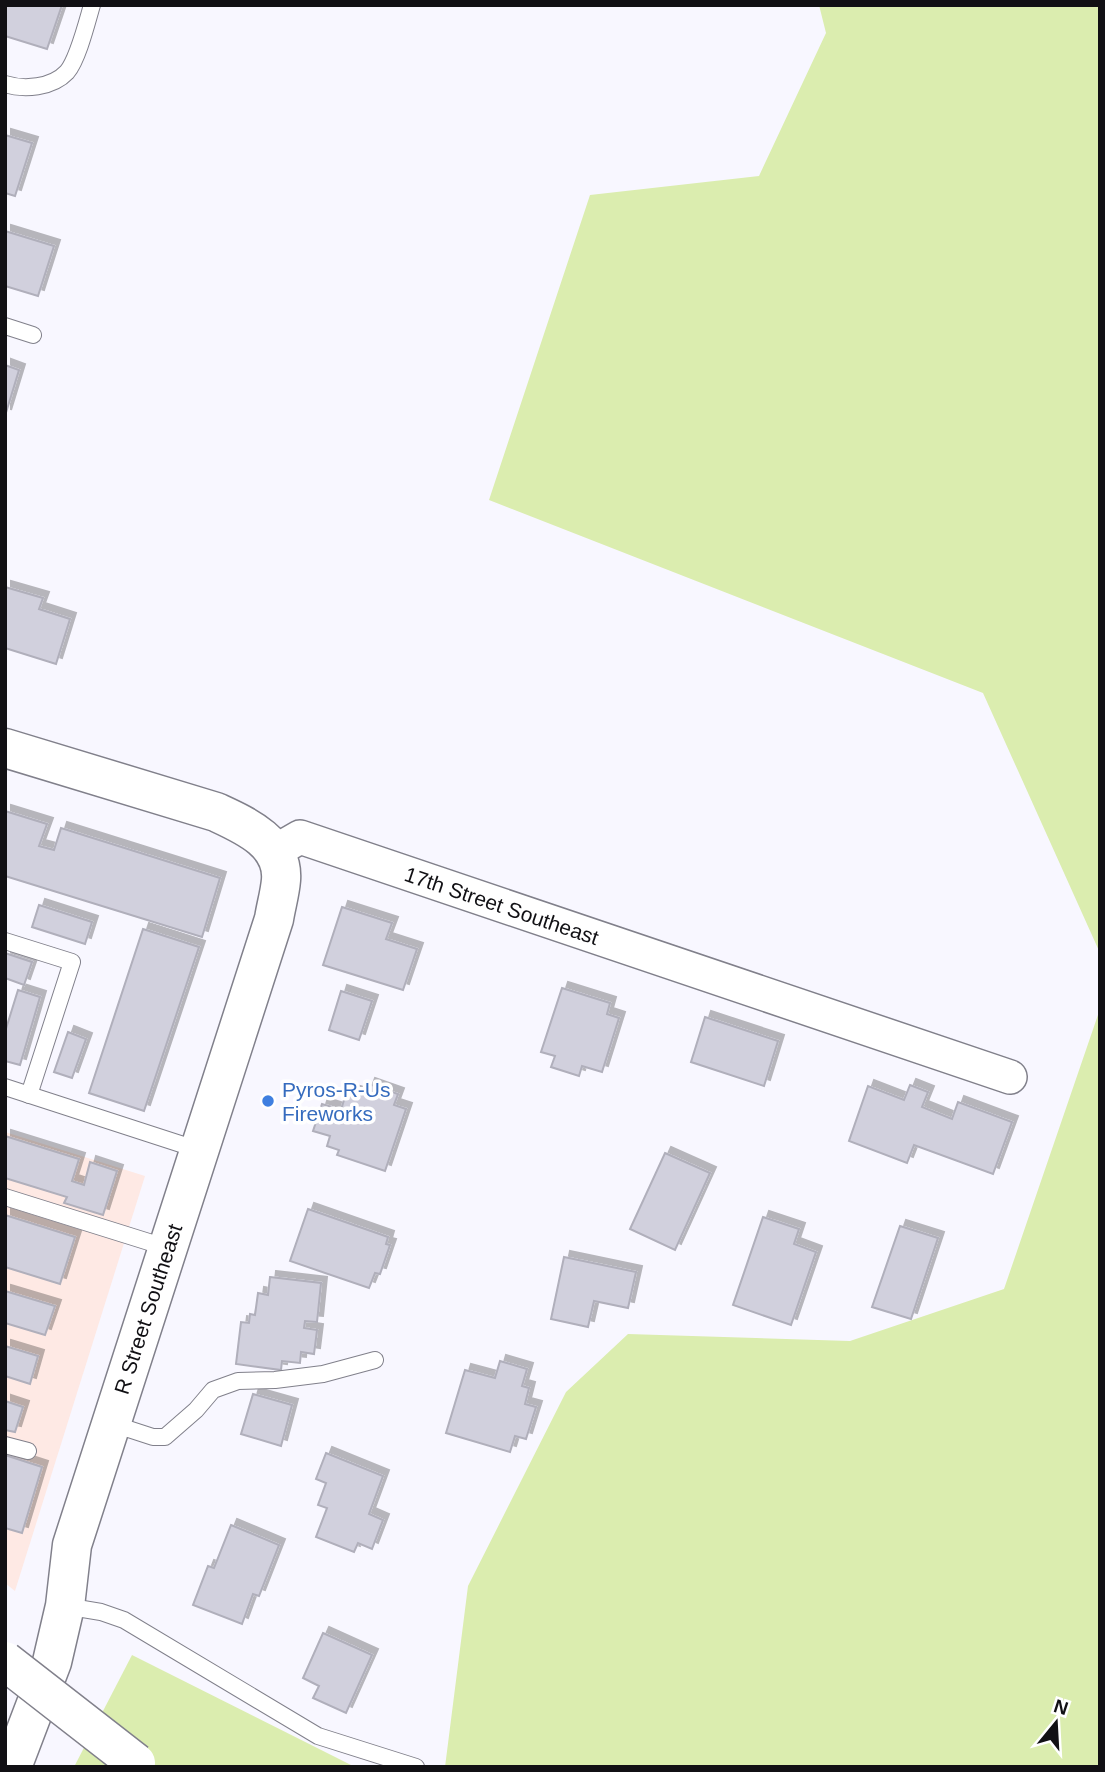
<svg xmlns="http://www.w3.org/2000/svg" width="1105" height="1772" font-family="Arial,sans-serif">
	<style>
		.industrial { fill: #fee9e4 }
		.green { fill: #dbedaf }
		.building { fill: #d1d0dd; stroke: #b0afbb; stroke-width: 2; filter: url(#shadow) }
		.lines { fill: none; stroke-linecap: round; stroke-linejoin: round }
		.service-casing { stroke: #81808b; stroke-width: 18 }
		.minor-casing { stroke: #81808b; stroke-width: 36 }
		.tertiary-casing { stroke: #81808b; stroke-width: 41 }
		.service { stroke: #fff; stroke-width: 16 }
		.minor { stroke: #fff; stroke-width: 33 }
		.tertiary { stroke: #fff; stroke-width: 38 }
		.secondary-bridge-casing { stroke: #81808b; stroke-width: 41; stroke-linecap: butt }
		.secondary-bridge { stroke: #fff; stroke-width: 38 }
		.shop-dot { fill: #3f7fe0; stroke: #fff; stroke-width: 2.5 }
		.labels { text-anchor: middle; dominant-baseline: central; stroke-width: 7; stroke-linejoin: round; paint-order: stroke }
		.street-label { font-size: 21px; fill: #111014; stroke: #fff }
		.shop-label { font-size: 21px; fill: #366cbe; stroke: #fff; text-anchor: start }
	</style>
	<defs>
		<filter id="shadow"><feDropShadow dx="6" dy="-6" stdDeviation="0" flood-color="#0004"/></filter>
	</defs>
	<rect width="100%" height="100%" fill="#f8f7ff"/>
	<path class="industrial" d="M5,1132l140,44 -130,415 -10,-8z"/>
	<g class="green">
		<path d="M819,5h281v948l-117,-260 -494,-193 101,-305 169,-19 67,-143z"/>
		<path d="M1100,1009v758h-655l23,-181 98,-194 62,-58 222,7 154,-52z"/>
		<path d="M132,1655l223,112h-281z"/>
	</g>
	<g class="building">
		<path d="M5,5h57l-15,44 -42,-13z"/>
		<path d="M5,135l27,8 -17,53 -10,-3z"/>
		<path d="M5,231l49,15 -16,50 -33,-10z"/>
		<path d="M5,365l14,5 -14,46z"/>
		<path d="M5,587l38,11 -4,11 31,10 -14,45 -51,-16z"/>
		<path d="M5,811l42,13 -8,22 15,4 7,-22 159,50 -18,59 -197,-61z"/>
		<path d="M39,905l53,17 -7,22 -53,-17z"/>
		<path d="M342,907l50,16 -6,16 31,10 -14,41 -80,-25z"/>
		<path d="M143,929l56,18 -55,164 -55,-18z"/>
		<path d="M5,953l27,9 -8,23 -19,-7z"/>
		<path d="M562,988l48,15 -3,11 12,4 -17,54 -20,-6 -3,10 -28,-9 4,-11 -14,-4z"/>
		<path d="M18,990l22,7 -20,68 -15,-4v-29z"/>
		<path d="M341,991l31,10 -13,39 -30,-10z"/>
		<path d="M705,1017l73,24 -14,45 -73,-24z"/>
		<path d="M68,1032l18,7 -14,39 -18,-6z"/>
		<path d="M369,1084l29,10 -4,11 12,4 -21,62 -48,-16 2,-5 -12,-4 3,-10 -17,-5 9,-27 19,6 6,-20 18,5z"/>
		<path d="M910,1085l18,7 -6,15 30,12 6,-17 54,20 -19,52 -79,-29 -7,18 -58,-22 19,-55 36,14z"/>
		<path d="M5,1136l74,23 -7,22 12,4 6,-23 27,9 -14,44 -39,-12 3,-6 -62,-19z"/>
		<path d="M665,1153l45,20 -35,77 -45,-21z"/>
		<path d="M308,1209l80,28 -2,7 4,1 -10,29 -5,-1 -6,15 -79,-27z"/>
		<path d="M5,1215l70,22 -15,47 -55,-17z"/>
		<path d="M763,1217l36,12 -5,15 22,8 -25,73 -58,-20z"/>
		<path d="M900,1226l38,12 -27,81 -39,-12z"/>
		<path d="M564,1257l72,15 -8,36 -34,-7 -6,26 -37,-8z"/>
		<path d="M270,1277l51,6 -4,39 -12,-1 -1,7 13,2 -3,24 -13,-2 -1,11 -18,-2 -1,9 -45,-6 5,-42 8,1 1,-9 5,1 3,-22 10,2z"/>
		<path d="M5,1291l50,15 -10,29 -40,-12z"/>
		<path d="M5,1346l33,10 -8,28 -25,-8z"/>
		<path d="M500,1361l27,8 -5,17 7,2 -4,16 11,3 -10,32 -11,-3 -5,16 -64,-19 19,-63 30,8z"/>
		<path d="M253,1394l39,11 -11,41 -40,-12z"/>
		<path d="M5,1401l18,6 -8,25 -10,-2z"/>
		<path d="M326,1453l57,23 -14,38 14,6 -11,29 -14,-6 -4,9 -38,-15 11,-29 -9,-3 8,-22 -10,-4z"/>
		<path d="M5,1455l37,12 -20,66 -17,-5z"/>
		<path d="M231,1525l48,20 -20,51 -6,-2 -11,30 -49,-19 15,-39 6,2z"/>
		<path d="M323,1633l49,22 -26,58 -33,-15 6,-12 -16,-8z"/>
	</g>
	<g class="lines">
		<defs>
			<g id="service">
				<path d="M5,84c19,6 47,4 62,-12 11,-13 20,-50 25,-67"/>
				<path d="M5,326l28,9"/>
				<path d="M5,941l67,21 -43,133"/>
				<path d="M5,1087l194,63"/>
				<path d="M5,1197l163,51"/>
				<path d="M110,1423l43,14h12l31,-27 17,-20 25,-9 37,-1 48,-6 52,-14"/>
				<path d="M5,1445l23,6"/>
				<path d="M65,1606l36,6 23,8 194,116 98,31"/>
			</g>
			<g id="minor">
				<path id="s1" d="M274,852l26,-15 710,240"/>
			</g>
			<path id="tertiary" d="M5,748l211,64c28,13 68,30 65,68 -1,13 -5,26 -7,39l-202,626 -7,61 -13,56 -40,105"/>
		</defs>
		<use href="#service" class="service-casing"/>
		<use href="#minor" class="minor-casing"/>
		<use href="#tertiary" class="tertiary-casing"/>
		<use href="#service" class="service"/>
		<use href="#minor" class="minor"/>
		<use href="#tertiary" class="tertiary"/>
		<defs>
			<path id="secondary-bridge" d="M5,1661l131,102"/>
		</defs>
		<use href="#secondary-bridge" class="secondary-bridge-casing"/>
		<use href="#secondary-bridge" class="secondary-bridge"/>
	</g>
	<circle class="shop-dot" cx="268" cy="1101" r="7"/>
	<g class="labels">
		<g class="street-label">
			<text stroke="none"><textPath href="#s1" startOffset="243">17th Street Southeast</textPath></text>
			<text transform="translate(148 1309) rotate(-72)">R Street Southeast</text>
		</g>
		<g class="shop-label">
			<text x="282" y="1089">Pyros-R-Us<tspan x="282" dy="24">Fireworks</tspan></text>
		</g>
	</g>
	<rect width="1105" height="1772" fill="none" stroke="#111014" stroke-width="14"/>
	<g transform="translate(1056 1723) rotate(18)" stroke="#ffffff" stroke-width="5" paint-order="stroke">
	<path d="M0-5L12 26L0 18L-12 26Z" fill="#111014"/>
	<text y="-10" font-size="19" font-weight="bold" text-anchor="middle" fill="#111014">N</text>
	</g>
</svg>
